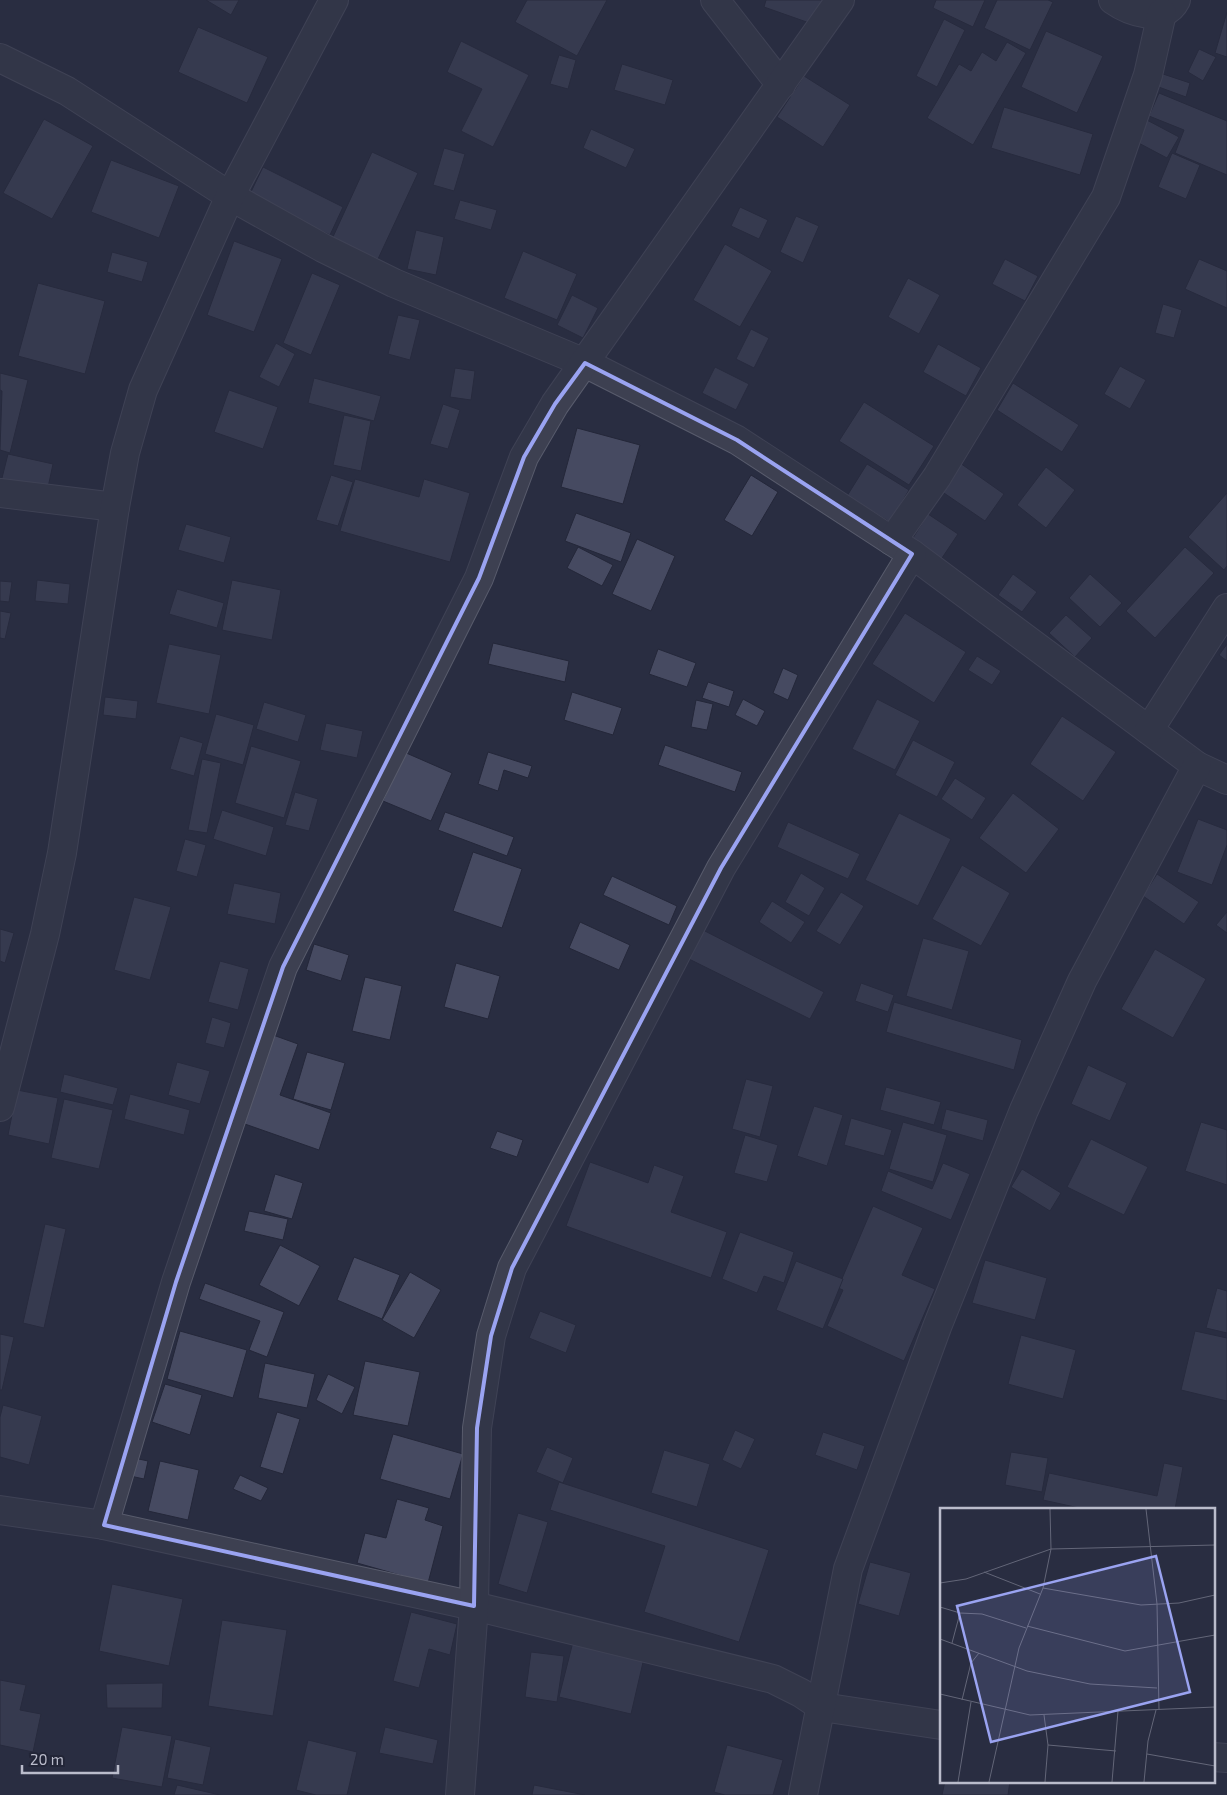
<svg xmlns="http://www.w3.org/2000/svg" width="1227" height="1795" font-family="'Exo 2',sans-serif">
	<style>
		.building { fill: #464a61; stroke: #242739 }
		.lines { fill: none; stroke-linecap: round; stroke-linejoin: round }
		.street-casing { stroke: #585b6c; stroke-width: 30 }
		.street { stroke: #3d4051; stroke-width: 28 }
		.marked { fill: none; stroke: #9aa3f1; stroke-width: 4; stroke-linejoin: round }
		.inset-road { fill: none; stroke: #636678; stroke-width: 1 }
		.view { fill: #9aa3f1; fill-opacity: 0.15; stroke: #9aa3f1; stroke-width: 2.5 }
		.inset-edge { fill: none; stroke: #babccb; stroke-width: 2.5 }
	</style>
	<rect width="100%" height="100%" fill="#292d41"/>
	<g class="building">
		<path d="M206,0h33l-8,15z"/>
		<path d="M527,0h80l-30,56 -62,-34z"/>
		<path d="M766,0h61l-9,26 -54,-19z"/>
		<path d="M936,0h49l-12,27 -40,-19z"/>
		<path d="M997,0h51l5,2 -23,48 -46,-22z"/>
		<path d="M1227,12v45l-12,-4z"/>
		<path d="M944,19l21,11 -28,57 -21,-11z"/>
		<path d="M198,27l70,30 -21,46 -69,-31z"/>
		<path d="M1046,31l57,25 -26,57 -56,-26z"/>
		<path d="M461,41l68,34 -36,72 -32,-16 21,-42 -35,-17z"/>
		<path d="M1007,42l19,11 -53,92 -46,-27 32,-54 12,7 11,-19 14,9z"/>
		<path d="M1199,49l17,8 -13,24 -15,-9z"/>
		<path d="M559,55l17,5 -8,29 -18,-5z"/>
		<path d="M622,64l51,16 -8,25 -51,-15z"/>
		<path d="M1160,73l30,10 -4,14 -30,-11z"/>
		<path d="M804,76l46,29 -27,42 -46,-30z"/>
		<path d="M1159,93l68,28v54l-52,-22 9,-23 -35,-14z"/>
		<path d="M1004,107l89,27 -13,41 -89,-27z"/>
		<path d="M44,119l49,27 -41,73 -49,-26z"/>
		<path d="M1145,119l34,18 -12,21 -34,-18z"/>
		<path d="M591,129l44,20 -9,19 -43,-20z"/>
		<path d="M444,148l21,6 -11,37 -21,-6z"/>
		<path d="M372,152l46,21 -40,86 -46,-20z"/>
		<path d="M1172,153l28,12 -14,34 -28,-12z"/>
		<path d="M111,160l68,26 -20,52 -68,-26z"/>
		<path d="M263,167l80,40 -13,28 -81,-39z"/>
		<path d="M460,200l37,10 -6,20 -37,-11z"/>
		<path d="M740,207l28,13 -9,19 -28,-13z"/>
		<path d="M796,216l23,10 -16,37 -23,-11z"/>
		<path d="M416,230l28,7 -8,38 -29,-6z"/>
		<path d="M234,241l48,18 -28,73 -47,-17z"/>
		<path d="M725,244l47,27 -32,56 -47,-27z"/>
		<path d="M523,251l54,23 -20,46 -53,-22z"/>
		<path d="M112,252l36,10 -6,20 -35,-10z"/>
		<path d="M1005,259l33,17 -13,25 -33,-17z"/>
		<path d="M1199,259l28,12v37l-42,-19z"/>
		<path d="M312,273l28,12 -29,70 -28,-12z"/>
		<path d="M908,278l32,17 -21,39 -31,-17z"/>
		<path d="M38,283l67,18 -20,73 -67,-18z"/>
		<path d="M572,295l26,13 -15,30 -26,-13z"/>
		<path d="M1163,304l19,6 -8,28 -19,-5z"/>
		<path d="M398,315l22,5 -10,40 -22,-6z"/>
		<path d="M751,329l18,9 -15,30 -18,-9z"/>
		<path d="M276,343l19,11 -16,33 -20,-10z"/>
		<path d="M938,344l43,24 -15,28 -43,-24z"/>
		<path d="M1120,366l26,14 -16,29 -26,-15z"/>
		<path d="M715,367l34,17 -13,26 -34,-17z"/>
		<path d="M455,368l20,3 -4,29 -21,-3z"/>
		<path d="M0,373l28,7 -18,73 -10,-3 2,-59 -2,-1z"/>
		<path d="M314,378l67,18 -7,25 -66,-18z"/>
		<path d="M1013,383l66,42 -17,27 -65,-42z"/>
		<path d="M229,390l49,17 -15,42 -49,-17z"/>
		<path d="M864,402l70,44 -25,39 -70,-44z"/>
		<path d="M443,404l17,6 -12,39 -18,-5z"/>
		<path d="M344,415l27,6 -10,50 -28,-6z"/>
		<path d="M577,428l63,17 -17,59 -62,-17z"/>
		<path d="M8,454l45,10 -6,28 -46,-10z"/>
		<path d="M960,463l44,31 -19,27 -44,-30z"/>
		<path d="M867,464l42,26 -19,32 -43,-26z"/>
		<path d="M1046,467l29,23 -29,38 -29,-23z"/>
		<path d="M331,475l22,7 -15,44 -22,-6z"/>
		<path d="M751,475l27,17 -26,44 -28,-16z"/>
		<path d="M355,479l64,18 5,-18 46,14 -20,69 -110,-31z"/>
		<path d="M1227,493v73l-3,4 -36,-33z"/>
		<path d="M576,513l55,20 -10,29 -56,-21z"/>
		<path d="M928,514l30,20 -18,27 -29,-20z"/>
		<path d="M186,524l45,13 -7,26 -46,-13z"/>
		<path d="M637,539l38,17 -24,55 -39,-17z"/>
		<path d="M578,547l35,18 -11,21 -35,-18z"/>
		<path d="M1185,547l29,26 -59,65 -29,-27z"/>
		<path d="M1013,574l24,18 -15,20 -24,-17z"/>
		<path d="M1090,574l32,29 -22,24 -31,-29z"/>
		<path d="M37,580l33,4 -2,20 -33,-3z"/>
		<path d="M232,580l49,10 -9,50 -50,-10z"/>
		<path d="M0,581l12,1 -3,20 -9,-1z"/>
		<path d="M177,589l47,14 -7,25 -48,-14z"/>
		<path d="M0,611l11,2 -6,26 -5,-1z"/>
		<path d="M905,613l61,39 -32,51 -62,-39z"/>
		<path d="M1066,615l26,23 -17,19 -26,-24z"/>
		<path d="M493,643l76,18 -4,21 -77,-18z"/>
		<path d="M169,644l52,11 -12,59 -53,-11z"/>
		<path d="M1227,644v17l-8,-6z"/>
		<path d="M658,649l38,14 -9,24 -38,-13z"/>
		<path d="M977,656l24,15 -9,14 -24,-15z"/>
		<path d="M783,668l15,7 -10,25 -15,-7z"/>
		<path d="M708,682l26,9 -5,16 -27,-9z"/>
		<path d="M572,692l50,16 -9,27 -49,-15z"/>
		<path d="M105,697l33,4 -2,18 -33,-4z"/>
		<path d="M743,699l22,12 -8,15 -22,-11z"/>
		<path d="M877,699l43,22 -25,49 -43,-21z"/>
		<path d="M696,700l17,4 -6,26 -16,-3z"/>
		<path d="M264,702l42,13 -8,27 -42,-13z"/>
		<path d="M216,714l38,11 -11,40 -38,-11z"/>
		<path d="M1062,716l54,36 -33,49 -53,-37z"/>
		<path d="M326,723l37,8 -6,27 -37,-8z"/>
		<path d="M180,736l23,7 -9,33 -24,-7z"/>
		<path d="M913,740l42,22 -18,35 -42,-22z"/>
		<path d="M665,745l77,27 -7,20 -77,-27z"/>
		<path d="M251,746l50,15 -17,57 -49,-15z"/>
		<path d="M404,752l48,21 -21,48 -48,-20z"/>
		<path d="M488,752l44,14 -4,12 -24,-8 -6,21 -20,-7z"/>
		<path d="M202,759l19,4 -14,70 -19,-3z"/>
		<path d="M955,778l31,20 -14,22 -31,-21z"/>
		<path d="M295,792l23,7 -9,32 -24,-6z"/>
		<path d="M1013,793l46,36 -33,44 -47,-35z"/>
		<path d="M222,810l52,17 -8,29 -53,-17z"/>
		<path d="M445,812l69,25 -7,19 -69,-26z"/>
		<path d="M899,813l52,26 -33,67 -53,-26z"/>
		<path d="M1198,819l29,11v15l-15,40 -35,-13z"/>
		<path d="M788,822l72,32 -12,25 -71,-32z"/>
		<path d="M185,839l21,6 -9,32 -21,-6z"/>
		<path d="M473,852l49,17 -20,59 -49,-17z"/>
		<path d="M962,865l48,28 -29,53 -49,-27z"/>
		<path d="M801,873l24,15 -16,28 -24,-14z"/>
		<path d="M1157,874l42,28 -15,22 -41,-28z"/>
		<path d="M612,876l65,30 -8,19 -66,-30z"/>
		<path d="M234,883l47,10 -6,31 -48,-10z"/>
		<path d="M841,892l23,14 -24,39 -24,-14z"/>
		<path d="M134,897l37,10 -21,73 -36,-10z"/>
		<path d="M772,901l33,21 -14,21 -32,-21z"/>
		<path d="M1227,912v21l-11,-8z"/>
		<path d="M580,922l50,23 -11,25 -50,-22z"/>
		<path d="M0,929l14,4 -9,30 -5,-2z"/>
		<path d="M703,930l121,62 -14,27 -121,-60z"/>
		<path d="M923,938l46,13 -17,59 -46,-14z"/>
		<path d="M314,944l35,11 -8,26 -35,-11z"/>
		<path d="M1155,949l51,30 -33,59 -52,-29z"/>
		<path d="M220,961l29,8 -11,41 -30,-8z"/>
		<path d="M456,963l44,13 -12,43 -44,-12z"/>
		<path d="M365,977l37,9 -12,54 -38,-9z"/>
		<path d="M861,983l33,12 -6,17 -33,-11z"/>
		<path d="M894,1002l128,38 -8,30 -128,-38z"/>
		<path d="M212,1017l19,6 -7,25 -19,-5z"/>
		<path d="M273,1035l25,9 -18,51 51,18 -12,37 -77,-27z"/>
		<path d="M307,1052l38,11 -14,47 -38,-11z"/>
		<path d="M177,1062l33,9 -10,33 -32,-9z"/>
		<path d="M1088,1065l39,18 -17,38 -39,-17z"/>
		<path d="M64,1074l54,14 -5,17 -53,-13z"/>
		<path d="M746,1079l27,7 -13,51 -28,-8z"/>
		<path d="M886,1087l55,15 -7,23 -54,-15z"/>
		<path d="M17,1090l41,8 -9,46 -41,-9z"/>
		<path d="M130,1094l60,16 -6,25 -60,-16z"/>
		<path d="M64,1099l49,11 -14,59 -48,-11z"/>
		<path d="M814,1106l29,9 -16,51 -30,-10z"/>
		<path d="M946,1109l42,11 -5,21 -42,-12z"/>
		<path d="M851,1118l41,12 -8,26 -40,-11z"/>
		<path d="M903,1122l44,13 -14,47 -44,-13z"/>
		<path d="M1201,1122l26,8v55l-42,-14z"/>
		<path d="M497,1131l26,9 -6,17 -27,-9z"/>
		<path d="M745,1135l33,10 -11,37 -33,-9z"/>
		<path d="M1091,1139l57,28 -24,48 -57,-28z"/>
		<path d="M590,1162l58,21 6,-18 30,11 -13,36 56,20 -16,46 -145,-52z"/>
		<path d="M943,1163l27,11 -19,46 -70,-29 7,-20 44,18z"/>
		<path d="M1022,1169l39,24 -11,18 -39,-24z"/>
		<path d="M275,1174l28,9 -11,36 -28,-8z"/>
		<path d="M873,1206l50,22 -21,47 33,14 -31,72 -77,-35 16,-36 -5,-2z"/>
		<path d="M249,1211l39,8 -5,21 -39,-9z"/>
		<path d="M45,1224l21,5 -22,99 -21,-5z"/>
		<path d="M740,1232l54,20 -10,31 -20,-7 -7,17 -35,-14z"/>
		<path d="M280,1245l40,21 -21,40 -40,-21z"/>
		<path d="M354,1257l46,18 -18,44 -45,-19z"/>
		<path d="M985,1260l62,18 -12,42 -63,-17z"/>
		<path d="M796,1261l47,18 -20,50 -47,-19z"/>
		<path d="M410,1272l31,18 -27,48 -32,-18z"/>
		<path d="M205,1283l79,29 -17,45 -18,-7 11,-29 -61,-22z"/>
		<path d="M1217,1288l10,3v42l-21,-5z"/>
		<path d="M540,1311l36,14 -10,28 -37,-15z"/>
		<path d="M180,1331l67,19 -14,48 -66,-19z"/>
		<path d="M1195,1331l32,7v63l-46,-11z"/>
		<path d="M0,1334l14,3 -12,53h-2z"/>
		<path d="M1021,1335l55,15 -13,49 -55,-15z"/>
		<path d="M365,1361l55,11 -12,54 -55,-11z"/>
		<path d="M265,1363l50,11 -8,34 -49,-10z"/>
		<path d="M328,1374l27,13 -13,27 -26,-14z"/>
		<path d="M165,1384l37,11 -12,40 -38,-13z"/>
		<path d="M3,1405l39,11 -13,49 -29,-8v-40z"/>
		<path d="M277,1412l23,7 -17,55 -23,-7z"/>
		<path d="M735,1430l20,9 -14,30 -19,-9z"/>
		<path d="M823,1432l42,14 -8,24 -42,-15z"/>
		<path d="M393,1434l70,20 -13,45 -70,-20z"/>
		<path d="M547,1447l26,11 -10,25 -27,-11z"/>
		<path d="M664,1450l46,14 -13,43 -46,-14z"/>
		<path d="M1011,1452l37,6 -6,34 -37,-7z"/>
		<path d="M125,1456l23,5 -4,18 -23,-5z"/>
		<path d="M160,1461l39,9 -11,50 -40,-9z"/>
		<path d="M1164,1463l19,4 -8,42h-91l-41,-9 6,-27 108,23z"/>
		<path d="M240,1475l28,13 -7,13 -28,-12z"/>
		<path d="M559,1482l210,68 -30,92 -95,-30 21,-66 -115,-36z"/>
		<path d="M397,1499l32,9 -4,12 18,6 -15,57 -71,-20 8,-30 21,5z"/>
		<path d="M518,1513l30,9 -21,71 -29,-9z"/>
		<path d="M870,1562l41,11 -12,43 -41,-12z"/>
		<path d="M112,1584l71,15 -14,67 -70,-15z"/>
		<path d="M411,1612l46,12 -7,31 -21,-6 -10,39 -26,-7z"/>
		<path d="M222,1620l65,10 -14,86 -65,-10z"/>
		<path d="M573,1642l71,16 -13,56 -72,-17z"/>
		<path d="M531,1652l33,4 -7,46 -32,-5z"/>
		<path d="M0,1680l26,5 -6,25 21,4 -8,38 -33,-7z"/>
		<path d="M163,1683l-1,25h-55l-1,-24z"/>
		<path d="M122,1727l50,9 -10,51 -50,-9z"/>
		<path d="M385,1727l53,13 -5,24 -54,-11z"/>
		<path d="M175,1739l36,8 -8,38 -36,-7z"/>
		<path d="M308,1740l49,12 -10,43h-31l-20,-5z"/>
		<path d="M727,1745l56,15 -10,35h-48l-11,-3z"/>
		<path d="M945,1781h65l-2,14h-66z"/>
		<path d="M177,1785l43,10h-46z"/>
		<path d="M534,1785l51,10h-53z"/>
	</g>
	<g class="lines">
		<defs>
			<g id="street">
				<path d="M715,0l66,85"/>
				<path d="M1113,0c17,12 51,24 63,0"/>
				<path d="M0,58l67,33 163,105 93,52 71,35 191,80 152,77 175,114 285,212 30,14"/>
				<path d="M0,493l115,14"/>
				<path d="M892,541l45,-64 169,-280 42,-122 14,-62"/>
				<path d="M1149,730l78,-122"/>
				<path d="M0,1107l45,-173 17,-81 53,-346 10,-54 18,-63 87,-194 104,-196"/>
				<path d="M0,1510l104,15 370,81 299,73 28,14 21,14 119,18"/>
				<path d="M104,1525l72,-243 107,-315 196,-389 45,-121 31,-53 285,-404"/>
				<path d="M1213,1757l14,1"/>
				<path d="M460,1795l14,-189 3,-178 14,-92 21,-68 209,-400 191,-314"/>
				<path d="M803,1795l45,-226 89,-242 87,-217 58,-129 115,-215"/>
			</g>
		</defs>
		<use href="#street" class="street-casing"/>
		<use href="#street" class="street"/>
	</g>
	<path d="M0 0H1227V1795H0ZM585,363l152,77 175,114 -191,314 -209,400 -21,68 -14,92 -3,178 -370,-81 72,-243 107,-315 196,-389 45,-121 31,-53z" fill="#292d41" fill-opacity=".55" fill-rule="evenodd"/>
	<path class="marked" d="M585,363l152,77 175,114 -191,314 -209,400 -21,68 -14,92 -3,178 -370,-81 72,-243 107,-315 196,-389 45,-121 31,-53z"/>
	<g transform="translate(940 1508)">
		<rect width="275" height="275" fill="#292d41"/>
		<path class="inset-road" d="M206,1l11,95 2,106M44,64l56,22M0,75l26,-4 85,-30 164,-4M103,80l98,17 38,-2 36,-8M0,99l20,6 -8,30M20,105l22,1 44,14M87,118l98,25 90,-16M0,131l87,32 63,13 67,4M0,186l90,21 185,-8M22,192l9,-37 8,-10M104,207l4,30 -3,37M108,237l68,6M207,246l68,12M18,274l13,-80M49,274l30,-134 24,-60 8,-39 -1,-40M172,274l6,-71M204,274l4,-41 8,-31"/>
		<path class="view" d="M216,48l34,136 -199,50 -34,-136z"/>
		<rect width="275" height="275" class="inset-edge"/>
	</g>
	<path d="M22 1765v8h96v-8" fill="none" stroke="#babccb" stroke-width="2.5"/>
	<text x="30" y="1765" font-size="15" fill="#babccb" stroke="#222537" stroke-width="4" paint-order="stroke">20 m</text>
</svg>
